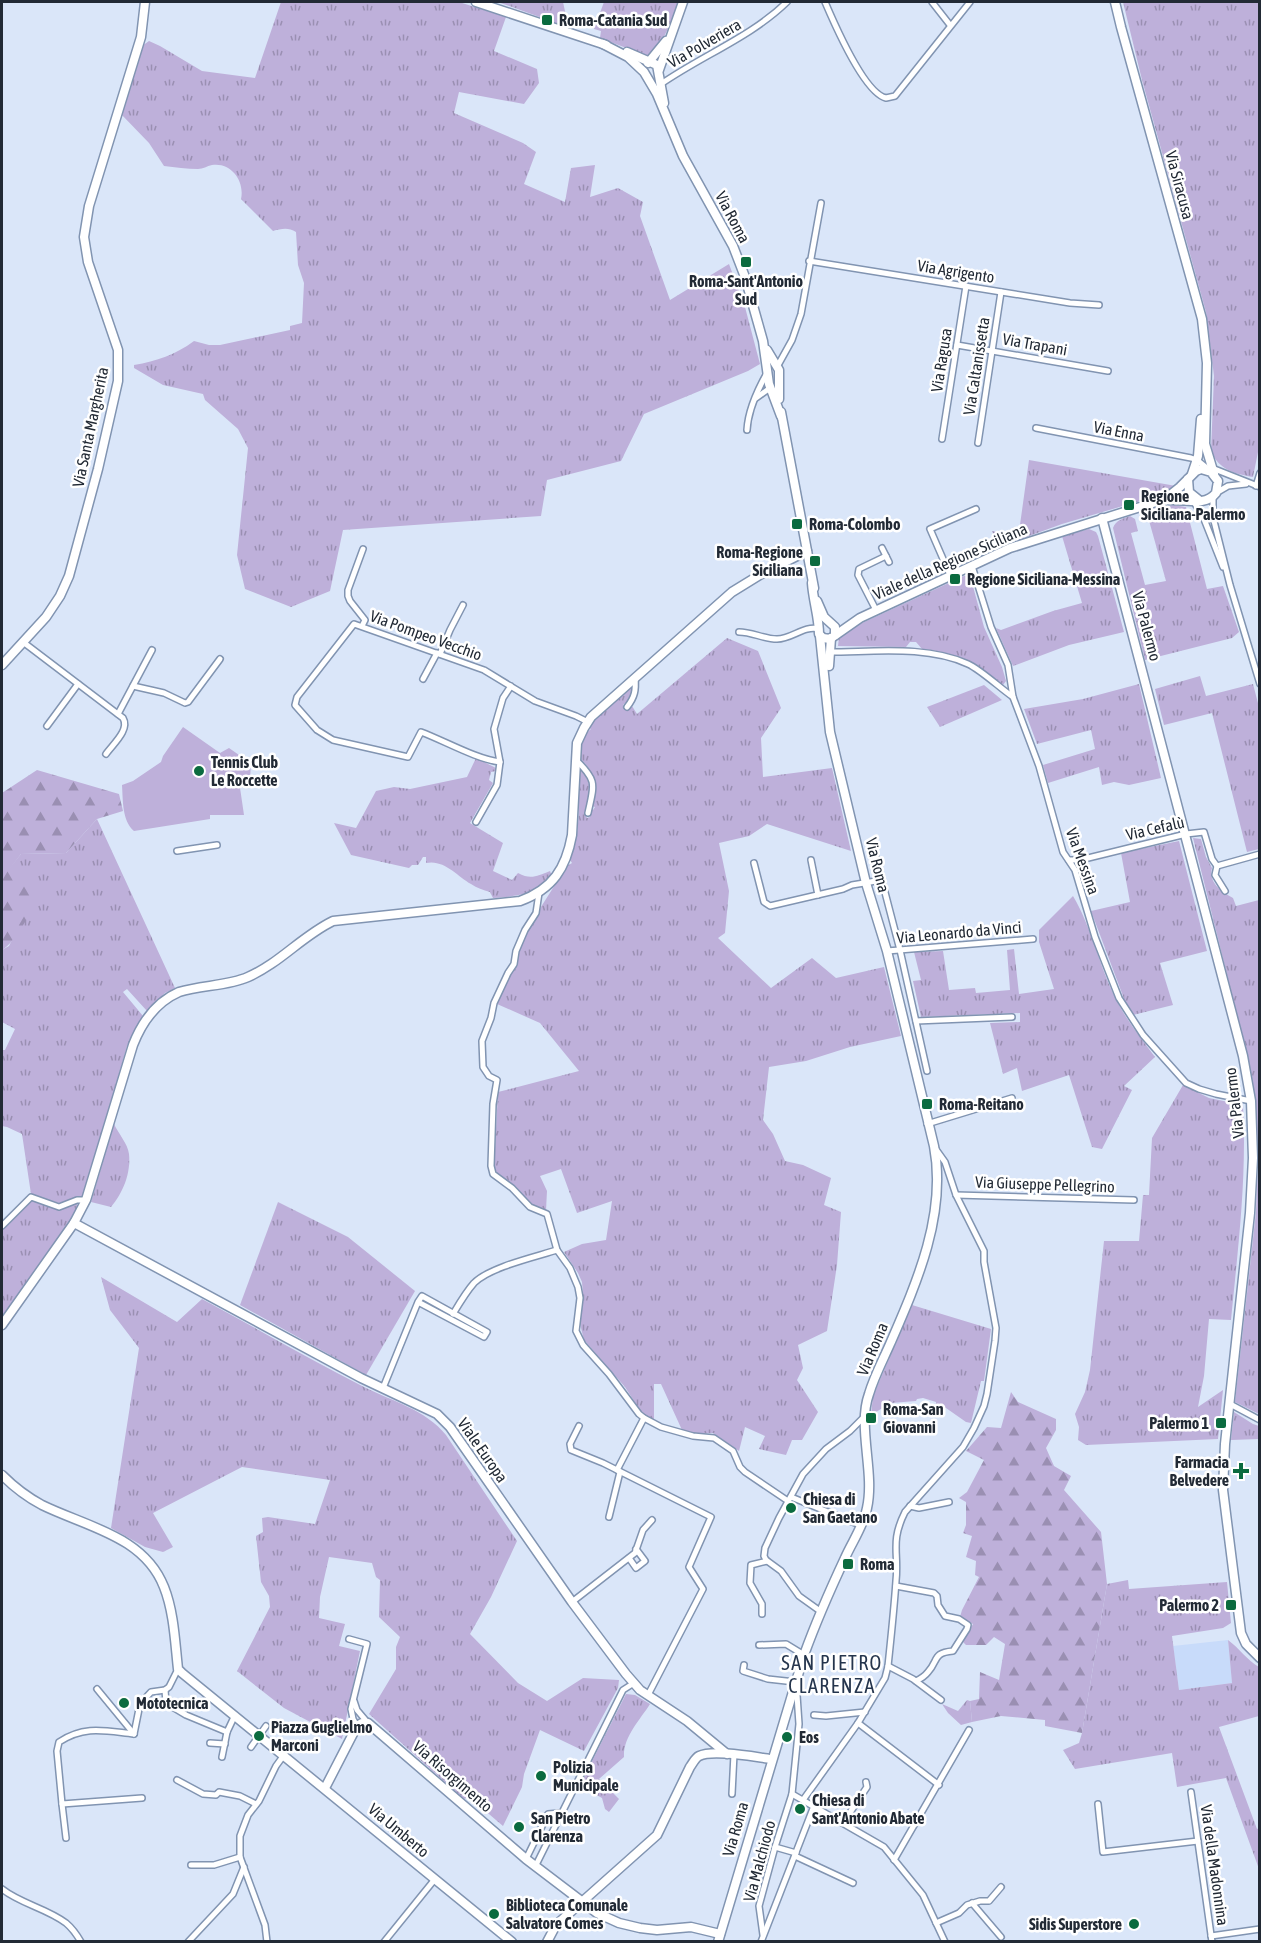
<svg xmlns="http://www.w3.org/2000/svg" width="1261" height="1943" font-family="'Asap Condensed',sans-serif">
	<style>
		.built { fill: #c8dbfa }
		.grass { fill: url(#grass-tufts) }
		.forest { fill: url(#forest-firs) }
		.pitch { fill: #beb0da }
		.lines { fill: none; stroke-linecap: round; stroke-linejoin: round }
		.street-casing { stroke: #8194b1; stroke-width: 8 }
		.secondary-casing { stroke: #8194b1; stroke-width: 11 }
		.street { stroke: #fff; stroke-width: 5 }
		.secondary { stroke: #fff; stroke-width: 8 }
		.poi-dot { fill: #0b6b3f; stroke: #fff; stroke-width: 2 }
		.labels { text-anchor: middle; dominant-baseline: central; stroke-width: 5; stroke-linejoin: round; paint-order: stroke }
		.poi-label { font-size: 16px; font-weight: bold; fill: #222a35; stroke: #fff; text-anchor: start }
		.street-label { font-size: 16px; fill: #222a35; stroke: #fff }
		.quarter-label { font-size: 20px; letter-spacing: 1.5px; fill: #25354d; stroke: #fff }
	</style>
	<defs>
		<pattern id="grass-tufts" width="24" height="20" patternUnits="userSpaceOnUse" patternTransform="scale(1.5)"><rect width="24" height="20" fill="#beb0da"/><path d="M3 7l-1-3M5 7V3M7 7l1-3M15 17l-1-3M17 17v-4M19 17l1-3" fill="none" stroke="#9a8fb2"/></pattern>
		<pattern id="forest-firs" width="22" height="20" patternUnits="userSpaceOnUse" patternTransform="scale(1.5)"><rect width="22" height="20" fill="#beb0da"/><path d="M5 1l3.5 6h-7zM16 11l3.5 6h-7z" fill="#9a8fb2"/></pattern>
	</defs>
	<rect width="100%" height="100%" fill="#dae6f9"/>
	<path class="built" d="M1228,1640l4,43 -53,7 -6,-44z"/>
	<g class="grass">
		<path d="M281,2h178l47,15 -12,34 43,18 2,14 -15,21 -65,-12 -5,21 69,30 13,9 -12,32 41,18 6,-34 24,-3 -5,32 28,-9 25,14 -3,14 30,84 59,-36 16,43 15,57 -12,7 -104,43 -23,47 -74,19 -6,36 -198,14 -13,61 -39,16 -46,-18 -8,-34 11,-107 -10,-19 -33,-29 -2,-6 -40,-9 -29,-17v-3c23,-4 41,-10 60,-24l15,4h11l70,-15v-4l12,-3 2,-40 -6,-18 -2,-33c-8,-5 -15,-3 -23,-1l-32,-32c4,-18 -10,-37 -29,-34 -5,1 -9,4 -14,4 -11,0 -23,-2 -34,-3l-15,-23 -29,-30 22,-67 7,-5 11,5 42,25 53,7z"/>
		<path d="M498,2h65l5,23 -1,2z"/>
		<path d="M604,2h74c-7,20 -13,38 -28,55l-50,-19 1,-7 -7,-2z"/>
		<path d="M1123,2h136l1,364 -2,8 2,3 -1,70 -6,30c-18,-3 -34,-7 -42,-26l3,-75 -8,-64 -64,-232z"/>
		<path d="M1029,460l147,26 -16,9 -98,29 -63,23 -7,-16 21,4 6,-3z"/>
		<path d="M1173,505l13,2 21,82 16,-3 16,46 -7,6 -87,22 -32,-132c3,-8 9,-9 17,-12l5,3 3,12 -7,2 14,52 21,-4 -20,-71z"/>
		<path d="M1089,529l7,3 2,4 26,96 -55,13 -56,21 -17,-38 5,2 52,-19 29,-8 -20,-67z"/>
		<path d="M964,576h3l4,3 13,48 18,40 4,14 -3,4c-30,-22 -43,-32 -81,-36l-6,-7h-6l-4,5 -68,-1 1,-9 10,-8z"/>
		<path d="M727,638l31,13 23,57 -20,30 2,39 69,-9 19,83 -84,-27 -18,12 -30,7 10,48 -4,42 -7,5 53,50 41,-30 24,20 48,-11 17,69 -51,11 -44,14 -37,6 -6,53 10,14 12,27 18,4 28,13 -7,27 17,7 -4,53 -10,66 -29,14 5,23 -6,12 21,32 -16,28h-10l-6,15 -27,-6 6,-13 -20,-9 -6,24 -26,-18 -18,1 -13,-4 -21,-46h-7v36l-13,-8 -16,-25 -41,-47 -4,-16 3,-30 -1,-12 -4,-9 -14,-21 18,-8 24,-4 6,-39 -35,12 -16,-44 -21,7 7,15 -1,19 -15,-5 -34,-32 -3,-7 4,-74 81,-21 -39,-48 -43,-19 13,-29 6,-7 2,-16 14,-31 35,-55 5,-3 -2,-3c12,-29 8,-63 9,-93 16,19 10,25 6,48l2,3 3,-1 1,-8 2,1 2,-3 -3,-1c5,-23 4,-31 -12,-48l2,-16 3,-8 6,-5 -2,-1 6,-9 36,-34c2,10 -1,14 -8,20l4,6 5,-5 5,8z"/>
		<path d="M1200,676l6,20 47,-12 6,23 1,100 -2,1 2,5 -1,36 -12,3 -35,-139 -48,12 -9,-36z"/>
		<path d="M1139,684l22,94 -32,7 -15,-3 -12,3 -3,-18 -51,16 -5,-18 52,-16 -4,-19 -54,14 -13,-35 59,-10z"/>
		<path d="M984,685l18,15 -62,27 -13,-20z"/>
		<path d="M476,758l20,10v3l-5,1 -2,8 4,3 -23,40 33,20 -10,28 19,9 6,-7c13,7 19,3 32,-2l2,5c-20,19 -33,20 -59,22l-3,-6c-7,-2 -13,-4 -19,-8 -14,-8 -27,-25 -45,-21v-6h-3l-5,8h-6l-3,3 -58,-13 -17,-32 22,5 20,-37 18,-4 16,2 57,-12z"/>
		<path d="M97,819l78,169 -10,5 -18,18 -20,-22 -4,3 20,24 -16,30 -43,150 -25,7 -28,-9 -9,-60 -15,-7 -5,-1v-76h3l10,-21 -13,-7v-72l7,-4 4,-8 -5,-68 13,-16 45,-1z"/>
		<path d="M1193,838l8,1 5,18 6,11c-4,14 9,24 21,30l3,8 23,-6v514l-24,-12 21,-190 2,-44 -3,-70 -8,-43z"/>
		<path d="M1179,841l28,110 -47,12 13,42 -40,10 -7,-11 -35,-93 39,-9 -9,-49z"/>
		<path d="M1073,896c19,32 26,70 43,103 10,21 26,40 39,58l-31,29 8,4 -30,59 -10,-2 -23,-72 -47,16 -5,-23 -14,6 -13,-51 30,-1v-9l-99,4 -8,-36 8,-1 -7,-28 29,-1 6,39 26,-2 1,5 34,-3 -3,-40 7,-1 5,45 35,-5 -15,-47v-12z"/>
		<path d="M1183,1085l26,13 34,7c4,73 -5,143 -12,215l-22,-1 -5,57 -6,31 25,-17 -5,49 -132,6 -8,-5 1,-13 -4,-13 10,-22 5,-22 14,-129h35l4,-46h6l3,-57z"/>
		<path d="M114,1124c4,9 14,20 15,30 2,19 -6,39 -18,53l-20,-5z"/>
		<path d="M32,1200l27,10 15,-7 3,1v4l-15,25 -60,85v-90l3,-1z"/>
		<path d="M278,1202l70,35 67,54 -49,84 -126,-70z"/>
		<path d="M101,1277l76,45 25,-23c54,29 107,60 162,88 28,14 62,23 82,48l71,106 -26,56 -21,37 48,49 29,18 36,-23 36,2 -1,8 -34,63 -44,-21 -16,44 -2,13 -19,39 -34,-29 -5,2 -95,-85 27,-45v-22l4,-10 -21,-20 1,-37 -4,-3 -4,-14 -43,-6 -9,40 -1,21 26,6 -6,22 21,5 -18,88 -58,-31 -47,-37 33,-64 -1,-11 -8,-14 -5,-46 7,-4 -1,-14 6,-1 47,7 15,-44 -88,-13 -89,46 20,34 -10,5 -18,-5 -34,-19 28,-180 -29,-38z"/>
		<path d="M912,1305l79,24 -7,52h-3l-10,42 -5,-1 -20,-14 -10,-3v-3l-13,-4 -6,1 -1,2 -25,2 -20,12 2,-19z"/>
		<path d="M1234,1412l19,12 6,2v13l-28,1z"/>
		<path d="M1128,1580l1,9 98,-7 4,41 -8,5 -51,8 7,54 53,-7 -4,-43c11,8 19,20 31,27v49l-40,11 38,102 2,-1v41l-33,-91 -49,9 -5,-34 -97,16 -12,-19 16,-7 3,-10 25,-149z"/>
		<path d="M626,1694l9,1 15,9c-10,16 -27,33 -26,53l-25,22 20,20 -10,13 -4,-3 -3,-11 -13,-7 -3,-8 -4,-2z"/>
		<path d="M967,1700l3,1 2,21 -11,3 -13,-12 -6,-9 16,7z"/>
	</g>
	<g class="forest">
		<path d="M37,770l82,24 4,17 -26,8 -31,34 -45,1 -12,16 29,26c-6,15 -23,47 -36,54v-157z"/>
		<path d="M1011,1392l7,10 38,17v11l-10,18 8,18 17,10 -7,14 37,42 6,52 -25,149 -37,-7v-6l-44,-4 -29,6 -2,-21 9,-2 1,-27 19,8 6,-36 -11,-7 -8,8h-20l-3,-3 10,-18 -13,-7 2,-7 17,-33 -4,-2 1,-14 -10,-4 6,-21 -9,-3 3,-8v-23l-7,-4 8,-6 17,-32 -18,-9 21,-24 14,1z"/>
	</g>
	<path class="pitch" d="M183,727l37,26 9,-5 10,7 12,6 -1,20h-11l5,34h-34v4l-76,12c-12,-10 -11,-31 -12,-46l11,-4 28,-19 2,-6z"/>
	<g class="lines">
		<defs>
			<g id="street">
				<path d="M825,2c9,21 39,91 61,96l9,-2 75,-94"/>
				<path d="M932,2l18,23"/>
				<path d="M661,84c42,-29 90,-47 126,-82"/>
				<path d="M809,261l261,42 29,2"/>
				<path d="M957,345l151,26"/>
				<path d="M777,367l15,-27 9,-26 20,-111"/>
				<path d="M756,398l14,-10"/>
				<path d="M1036,428l155,30 6,2 11,9"/>
				<path d="M747,430c1,-19 11,-41 20,-57"/>
				<path d="M942,439l24,-153"/>
				<path d="M978,443l23,-151"/>
				<path d="M1212,468l48,19"/>
				<path d="M1256,486l4,-13"/>
				<path d="M1216,493l12,-7 18,-2"/>
				<path d="M1213,497v20l17,68 30,99"/>
				<path d="M1194,502l10,17 19,48"/>
				<path d="M882,548l7,14"/>
				<path d="M972,566l19,61 17,38 5,32 26,69 24,86 12,18 20,67 24,61 24,37 43,48 13,6 17,5 35,7"/>
				<path d="M950,575l-20,-46 46,-20"/>
				<path d="M876,610l-18,-35 1,-6 27,-13"/>
				<path d="M362,626l3,-6 -15,-19 -2,-5v-6l15,-41"/>
				<path d="M739,632c13,0 25,7 38,7 15,0 27,-14 42,-10"/>
				<path d="M23,642l100,76c7,12 -10,26 -17,36"/>
				<path d="M829,652c45,0 97,-7 139,12 13,6 32,24 45,33"/>
				<path d="M440,654l10,-24 13,-25"/>
				<path d="M423,679l14,-26"/>
				<path d="M133,686l31,7 21,10 3,-1 32,-43"/>
				<path d="M511,686l-8,12 -9,31 6,33c-24,-3 -55,-21 -79,-30l-13,25 -75,-17 -16,-10 -22,-25 2,-8 57,-73 130,46 51,31 41,15 12,6"/>
				<path d="M627,707c8,-10 9,-17 8,-29"/>
				<path d="M118,714l34,-64"/>
				<path d="M47,726l31,-42"/>
				<path d="M576,760c22,21 18,25 12,53"/>
				<path d="M476,822l21,-37 3,-23"/>
				<path d="M177,851l40,-6"/>
				<path d="M875,854l25,96 27,121"/>
				<path d="M811,860l7,35"/>
				<path d="M1069,860h11l106,-26 18,-2 8,27 5,7 43,-12"/>
				<path d="M754,863l10,39 6,4 73,-17 9,-4 30,-5"/>
				<path d="M1217,866l-2,9 10,16"/>
				<path d="M539,893l-3,20 -11,17 -9,21 -2,13 -6,9 -14,30 -3,15 -9,23 1,26 6,9 8,4 -4,24 -2,62 2,8 19,14 18,19 17,7 10,36 13,18 8,19 2,11 -4,33 7,14 26,29 30,40 5,4 17,9 32,9 21,2 19,13 7,16 5,5 43,29"/>
				<path d="M887,951l146,-12"/>
				<path d="M916,1021l96,-4"/>
				<path d="M927,1124l85,-26"/>
				<path d="M956,1195l178,5"/>
				<path d="M2,1226l29,-29 28,10 18,-7h9"/>
				<path d="M453,1314c6,-10 13,-22 21,-31 16,-16 61,-26 83,-33"/>
				<path d="M383,1388l35,-86 4,-6 65,36 -3,5 -66,-35"/>
				<path d="M1230,1404l30,16"/>
				<path d="M579,1426l-9,18 1,6 32,13 108,54 -22,50 14,22 -55,106"/>
				<path d="M617,1470l27,-52"/>
				<path d="M791,1497l69,28"/>
				<path d="M910,1506l9,2 30,-6"/>
				<path d="M609,1517l11,-45"/>
				<path d="M629,1558l7,10 9,-7 -9,-12"/>
				<path d="M896,1586l38,7 3,3 1,9 7,11 14,3 9,6 -1,4 -14,22c-21,2 -14,9 -25,21 -3,4 -8,7 -12,9"/>
				<path d="M572,1602l63,-49 8,-23 9,-10"/>
				<path d="M820,1611l-21,-15 -18,-25 -15,-11 -2,-4 1,-8 14,-30 24,-44 23,-25 24,-18 14,-14"/>
				<path d="M762,1614v-10l-12,-21 1,-18 16,-4"/>
				<path d="M349,1639l18,5 -16,65 2,10 4,7"/>
				<path d="M759,1645l27,-1 18,11"/>
				<path d="M744,1665l-1,6 25,8 27,3 2,13 2,29 -7,70 -17,53 -16,59 4,29"/>
				<path d="M888,1666l25,13 28,21"/>
				<path d="M97,1689l37,45"/>
				<path d="M165,1690l1,13 20,12 41,17 8,-17"/>
				<path d="M354,1701l3,9 11,13"/>
				<path d="M814,1715l12,1 39,-4"/>
				<path d="M858,1723l81,62"/>
				<path d="M210,1743l15,1"/>
				<path d="M251,1747l15,-21"/>
				<path d="M222,1757l5,-25"/>
				<path d="M177,1780l26,14 13,1 3,-3 21,4 16,8"/>
				<path d="M1191,1792l21,150"/>
				<path d="M732,1794l2,-40"/>
				<path d="M792,1794l92,53 39,48 22,47"/>
				<path d="M142,1798l-80,6 -5,-53 2,-9c26,-17 46,-11 75,-8l6,-30 11,-12 14,-2 4,-3 9,-18"/>
				<path d="M803,1800l55,-77 27,-45 3,-12c3,-28 6,-56 8,-85 3,-29 -6,-39 9,-69l58,-65 11,-19 10,-22 3,-12 8,-53 1,-13 -12,-66v-11l-28,-56 -11,-33 -10,-14"/>
				<path d="M62,1804l4,34"/>
				<path d="M1098,1804l5,48 95,-11"/>
				<path d="M843,1823l24,-36 -1,-5"/>
				<path d="M775,1847l21,6"/>
				<path d="M795,1856l58,27"/>
				<path d="M526,1859l22,-45 12,-1"/>
				<path d="M894,1860l75,-130"/>
				<path d="M191,1865h23l26,-8"/>
				<path d="M535,1867l88,-177 11,-7"/>
				<path d="M2,1889c19,15 44,19 64,34 6,5 11,12 15,19"/>
				<path d="M972,1903l29,34"/>
				<path d="M936,1923l23,-10 8,-8 13,-4h9l12,-14"/>
				<path d="M1211,1936l49,-7"/>
				<path d="M188,1942l45,-48 11,-27"/>
				<path d="M267,1942l-2,-17 -25,-68v-21l8,-21 11,-14 17,-35 8,-11"/>
				<path d="M384,1942l51,-63"/>
				<path d="M761,1942l53,-136"/>
			</g>
			<g id="secondary">
				<path d="M476,2l130,43"/>
				<path d="M1115,2l6,25 81,292 5,44 -2,81 9,30"/>
				<path d="M603,44l25,13 16,15 13,22 26,62 50,90 12,31 18,64 6,43 12,32"/>
				<path d="M627,52l30,13 7,38"/>
				<path d="M648,63l18,-22"/>
				<path d="M659,70l24,-68"/>
				<path d="M767,350l12,20v29"/>
				<path d="M781,412l33,176"/>
				<path d="M1192,474l6,-18 3,-37"/>
				<path d="M1188,479l1,13 10,8"/>
				<path d="M1102,518l141,538 8,45 2,57 -3,55 -25,231 -2,46 18,143 5,11 14,14"/>
				<path d="M812,583c1,17 7,34 7,51l4,4 7,1 30,-21 150,-70 146,-46 14,-7 10,-8 16,-16 5,-2 10,3 7,9 -2,12c-11,14 -30,6 -45,7 -5,0 -10,1 -15,2"/>
				<path d="M817,601l7,16 11,10v8"/>
				<path d="M2,665l44,-48 14,-21 9,-20 29,-107 20,-88v-31l-30,-88 -4,-25 5,-31 52,-169 4,-35"/>
				<path d="M829,666l2,-28"/>
				<path d="M74,1223l287,155 76,36 13,13 122,175 54,72 14,16 47,31 40,33"/>
				<path d="M2,1325l72,-102 12,-23 47,-155c9,-23 23,-43 46,-53 22,-7 49,-6 69,-15 32,-14 54,-41 85,-56l187,-20c33,-12 46,-33 52,-66l5,-92 7,-15 7,-11 141,-125 31,-19 44,-22"/>
				<path d="M2,1475c12,12 25,22 40,30 45,22 102,31 122,82 10,25 11,55 14,82l4,4 330,269"/>
				<path d="M325,1788l32,-62 5,-3h6l158,136 71,54 22,10 21,5 17,2 34,-3 29,7"/>
				<path d="M547,1942l9,-17 101,-90 33,-68c3,-4 5,-9 9,-11 14,-7 56,1 72,3"/>
				<path d="M718,1942l86,-287c12,-33 26,-65 41,-97 7,-16 19,-33 22,-50 8,-36 -10,-81 2,-114 5,-17 14,-34 21,-50 27,-62 57,-130 44,-198l-47,-195 -21,-68 -36,-151 -10,-96"/>
			</g>
		</defs>
		<use href="#street" class="street-casing"/>
		<use href="#secondary" class="secondary-casing"/>
		<use href="#street" class="street"/>
		<use href="#secondary" class="secondary"/>
	</g>
	<g class="poi-dot">
		<rect x="541" y="14" width="12" height="12" rx="3"/>
		<rect x="740" y="256" width="12" height="12" rx="3"/>
		<rect x="1123" y="499" width="12" height="12" rx="3"/>
		<rect x="791" y="518" width="12" height="12" rx="3"/>
		<rect x="809" y="555" width="12" height="12" rx="3"/>
		<rect x="949" y="573" width="12" height="12" rx="3"/>
		<circle cx="199" cy="771" r="6"/>
		<rect x="921" y="1098" width="12" height="12" rx="3"/>
		<rect x="865" y="1412" width="12" height="12" rx="3"/>
		<rect x="1215" y="1417" width="12" height="12" rx="3"/>
		<path d="M1238 1462h6v6h6v6h-6v6h-6v-6h-6v-6h6z"/>
		<circle cx="791" cy="1508" r="6"/>
		<rect x="842" y="1558" width="12" height="12" rx="3"/>
		<rect x="1225" y="1599" width="12" height="12" rx="3"/>
		<circle cx="124" cy="1703" r="6"/>
		<circle cx="259" cy="1736" r="6"/>
		<circle cx="787" cy="1737" r="6"/>
		<circle cx="541" cy="1776" r="6"/>
		<circle cx="800" cy="1809" r="6"/>
		<circle cx="519" cy="1827" r="6"/>
		<circle cx="494" cy="1914" r="6"/>
		<circle cx="1134" cy="1924" r="6"/>
	</g>
	<g class="labels">
		<g class="poi-label">
			<text x="559" y="20">Roma-Catania Sud</text>
			<text x="746" y="281" text-anchor="middle">Roma-Sant'Antonio<tspan x="746" dy="18">Sud</tspan></text>
			<text x="1141" y="496">Regione<tspan x="1141" dy="18">Siciliana-Palermo</tspan></text>
			<text x="809" y="524">Roma-Colombo</text>
			<text x="803" y="552" text-anchor="end">Roma-Regione<tspan x="803" dy="18">Siciliana</tspan></text>
			<text x="967" y="579">Regione Siciliana-Messina</text>
			<text x="211" y="762">Tennis Club<tspan x="211" dy="18">Le Roccette</tspan></text>
			<text x="939" y="1104">Roma-Reitano</text>
			<text x="883" y="1409">Roma-San<tspan x="883" dy="18">Giovanni</tspan></text>
			<text x="1209" y="1423" text-anchor="end">Palermo 1</text>
			<text x="1229" y="1462" text-anchor="end">Farmacia<tspan x="1229" dy="18">Belvedere</tspan></text>
			<text x="803" y="1499">Chiesa di<tspan x="803" dy="18">San Gaetano</tspan></text>
			<text x="860" y="1564">Roma</text>
			<text x="1219" y="1605" text-anchor="end">Palermo 2</text>
			<text x="136" y="1703">Mototecnica</text>
			<text x="271" y="1727">Piazza Guglielmo<tspan x="271" dy="18">Marconi</tspan></text>
			<text x="799" y="1737">Eos</text>
			<text x="553" y="1767">Polizia<tspan x="553" dy="18">Municipale</tspan></text>
			<text x="812" y="1800">Chiesa di<tspan x="812" dy="18">Sant'Antonio Abate</tspan></text>
			<text x="531" y="1818">San Pietro<tspan x="531" dy="18">Clarenza</tspan></text>
			<text x="506" y="1905">Biblioteca Comunale<tspan x="506" dy="18">Salvatore Comes</tspan></text>
			<text x="1122" y="1924" text-anchor="end">Sidis Superstore</text>
		</g>
		<g class="street-label">
			<text transform="translate(704 43) rotate(-30)">Via Polveriera</text>
			<text transform="translate(1180 185) rotate(75)">Via Siracusa</text>
			<text transform="translate(733 217) rotate(62)">Via Roma</text>
			<text transform="translate(956 271) rotate(9)">Via Agrigento</text>
			<text transform="translate(1035 344) rotate(10)">Via Trapani</text>
			<text transform="translate(941 360) rotate(-81)">Via Ragusa</text>
			<text transform="translate(976 366) rotate(-81)">Via Caltanissetta</text>
			<text transform="translate(90 427) rotate(-78)">Via Santa Margherita</text>
			<text transform="translate(1119 431) rotate(11)">Via Enna</text>
			<text transform="translate(950 561) rotate(-24)">Viale della Regione Siciliana</text>
			<text transform="translate(1147 626) rotate(75)">Via Palermo</text>
			<text transform="translate(426 635) rotate(20)">Via Pompeo Vecchio</text>
			<text transform="translate(1155 828) rotate(-13)">Via Cefalù</text>
			<text transform="translate(1083 861) rotate(70)">Via Messina</text>
			<text transform="translate(878 865) rotate(76)">Via Roma</text>
			<text transform="translate(959 932) rotate(-5)">Via Leonardo da Vinci</text>
			<text transform="translate(1234 1103) rotate(-97)">Via Palermo</text>
			<text transform="translate(1045 1184) rotate(2)">Via Giuseppe Pellegrino</text>
			<text transform="translate(872 1349) rotate(-67)">Via Roma</text>
			<text transform="translate(483 1450) rotate(55)">Viale Europa</text>
			<text transform="translate(453 1776) rotate(41)">Via Risorgimento</text>
			<text transform="translate(735 1829) rotate(-74)">Via Roma</text>
			<text transform="translate(399 1830) rotate(40)">Via Umberto</text>
			<text transform="translate(759 1861) rotate(-75)">Via Malchiodo</text>
			<text transform="translate(1215 1865) rotate(82)">Via della Madonnina</text>
		</g>
		<g class="quarter-label">
			<text x="832" y="1662">SAN PIETRO<tspan x="832" dy="23">CLARENZA</tspan></text>
		</g>
	</g>
	<rect width="1261" height="1943" fill="none" stroke="#222a35" stroke-width="6"/>
</svg>
